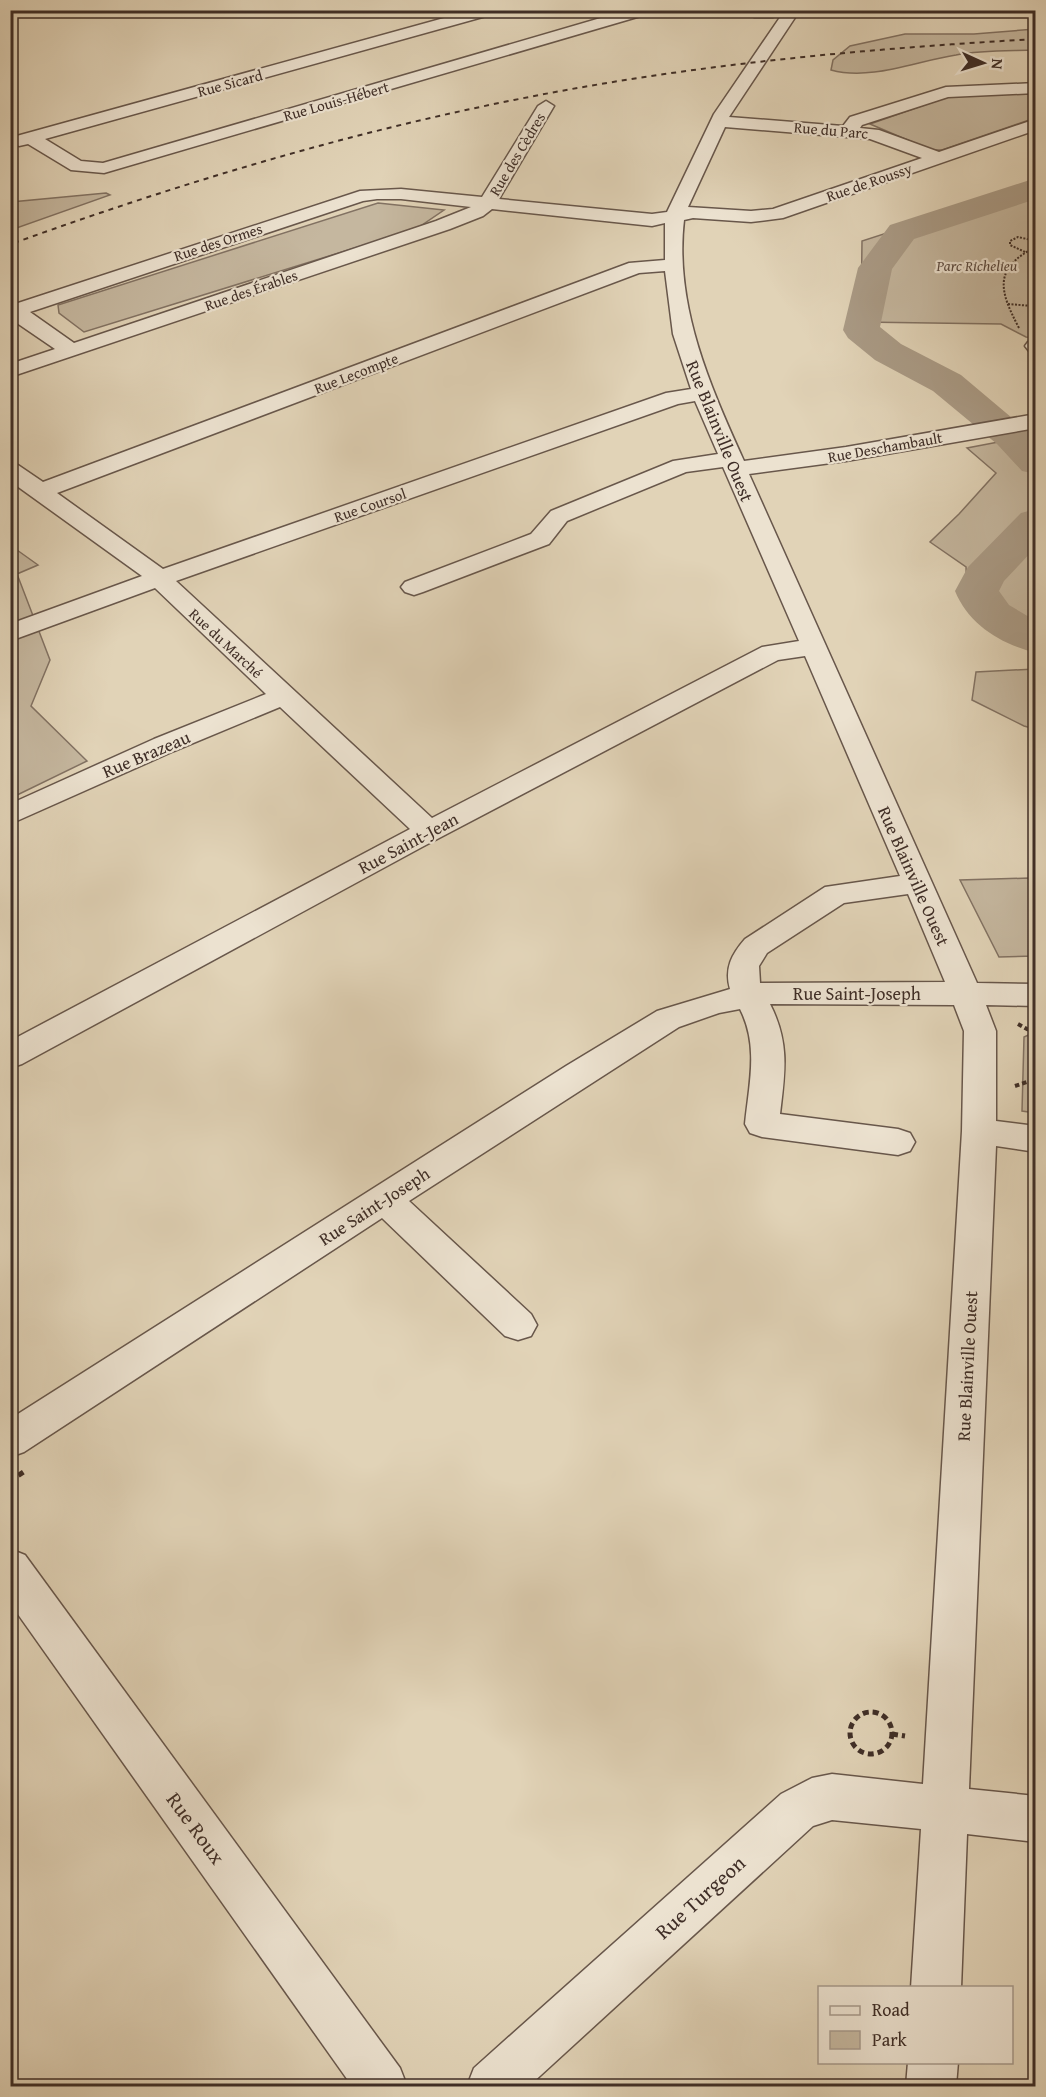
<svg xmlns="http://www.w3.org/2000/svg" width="1046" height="2097" font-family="'Gentium Book Plus',serif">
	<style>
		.green { fill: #c5b79f; stroke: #827263; stroke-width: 1.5 }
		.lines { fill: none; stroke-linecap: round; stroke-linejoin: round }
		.river { fill: #aa9b86; fill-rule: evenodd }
		.minor-casing { stroke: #68574b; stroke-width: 3 }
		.path-far2 { stroke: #3f2e27; stroke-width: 2; stroke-dasharray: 2 1.5; stroke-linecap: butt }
		.path-far1 { stroke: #3f2e27; stroke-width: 4; stroke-dasharray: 4.5 3; stroke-linecap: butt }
		.path { stroke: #3f2e27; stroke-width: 5; stroke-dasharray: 6 4; stroke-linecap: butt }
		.minor { fill: #ece2d0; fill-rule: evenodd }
		.rail-far1 { stroke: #3f2e27; stroke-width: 2; stroke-dasharray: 5 5; stroke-linecap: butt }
		.rail { stroke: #3f2e27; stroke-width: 3; stroke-dasharray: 7 7; stroke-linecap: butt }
		.labels { text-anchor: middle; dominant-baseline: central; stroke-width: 4.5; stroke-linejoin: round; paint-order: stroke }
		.far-street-label { font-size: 15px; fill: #3f2e27; stroke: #ece2d0 }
		.far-park-label { font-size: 15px; font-style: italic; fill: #5a493f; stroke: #ece2d0 }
		.street-label { font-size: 18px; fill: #3f2e27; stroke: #ece2d0 }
		.near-street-label { font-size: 21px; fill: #3f2e27; stroke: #ece2d0 }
	</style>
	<rect width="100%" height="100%" fill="#e1d3b7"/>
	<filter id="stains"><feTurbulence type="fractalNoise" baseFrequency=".00333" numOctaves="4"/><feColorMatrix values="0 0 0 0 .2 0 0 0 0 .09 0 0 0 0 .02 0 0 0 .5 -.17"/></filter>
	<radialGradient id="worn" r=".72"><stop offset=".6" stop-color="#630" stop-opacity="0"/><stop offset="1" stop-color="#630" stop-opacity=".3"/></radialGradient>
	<g class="green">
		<path d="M1035,29v21c-26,1 -53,0 -79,5 -40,6 -85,26 -125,15l2,-10 17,-14 55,-12h69z"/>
		<path d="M1035,92v26l-93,32h-11l-61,-26 80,-28z"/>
		<path d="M1035,185v153l-9,-1 -25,-13 -140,-2 1,-81z"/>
		<path d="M106,193l4,2 -99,35v-28z"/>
		<path d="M378,203l66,7 -28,19 -332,103 -25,-19 -1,-8z"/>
		<path d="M1024,437l11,9v187l-2,-6 -50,-8 -16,-23 -1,-29 -36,-25 29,-28 37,-41 -29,-25z"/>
		<path d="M10,545l28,20 -21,9 33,86 -19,46 56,55 -76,37z"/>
		<path d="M1035,669v60l-11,-3 -52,-26 4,-28z"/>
		<path d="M1029,878l6,7v71l-36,1 -39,-77z"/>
		<path d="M1035,1032v81l-13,-2 2,-74z"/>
	</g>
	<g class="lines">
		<g class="river">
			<path d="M1036,178v21l-122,40 -22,30 -12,58 21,17 60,31 75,63v36l-14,-3 -25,-27 -64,-53 -58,-31 -27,-22 -5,-8 15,-62 32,-43z"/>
			<path d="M1036,509v38l-32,34 -5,10 10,14 27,16v32c-35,-9 -67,-28 -81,-62l13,-24 53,-54z"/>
		</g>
		<defs>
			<g id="minor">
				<path d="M473,10h26l-2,3 -452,126 36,22 22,2 525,-153h25l-2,3 -547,160 -33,-3 -43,-26 -9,2 -9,-5 3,-4z"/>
				<path d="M777,10l-4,7h-19l-3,-3 4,-4z"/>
				<path d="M785,10h15l-71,107 114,9 7,-9 96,-30 90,-4v10l-88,4 -86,28 -2,3 19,2 60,22 97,-33v11l-253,88 -32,4 -58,-4 -9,2c-10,85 26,166 60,241l102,-14 190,-33v14l-190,33 -97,13 228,509 59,1v22l-50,-1 10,26v90l40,5v26l-40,-6 -27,643 67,7v46l-69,-8 -6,154h-50l10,-159 -89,-9 -19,6 -284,260h-62l7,-18 307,-274 31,-16 20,-4 91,10 39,-653 2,-100 -10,-26 -184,-1c20,39 15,68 10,110l118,15 12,4 5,9 -5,9 -12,4 -136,-18 -12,-4 -5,-9c4,-40 14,-78 -5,-115l-21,4 -40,14 -270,174 122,113 6,11 -6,11 -13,4 -13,-4 -123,-118 -358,234 -14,5v-38l556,-353 91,-55 73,-22c-6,-21 2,-35 15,-50l80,-52 75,-11 -95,-220 -27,4 -356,187 -400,217 -12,4v-27l400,-212 -130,-122 -106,44 -164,73v-20l144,-65 112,-45 -111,-106 -145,53v-17l132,-48 -132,-95v-18l8,2 25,17 586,-219 36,-3v-37l-13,3 -160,-17 -9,7 -33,13 -440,148v-13l45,-15 -41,-28 -4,-5v-7l5,-5 345,-113 41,-2 81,8 56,-91 8,-5 8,5 -55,93 153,15 15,-2 47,-98zM725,127l145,12 52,19 -149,51 -22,2 -63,-4zM377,199h24l70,8 -35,14 -362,122 -44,-31 333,-111zM665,271l8,63 18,55 -25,4 -503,176 -106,-76 582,-220zM695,401l23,53 -45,7 -122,50 -20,23 -126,48 -4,5 4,5 9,3 9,-3 126,-48 18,-23 119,-49 37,-5 76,174 -37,6 -330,171 -256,-237 502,-177zM908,894l37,88 -185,1 -1,-17 8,-13 77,-50z"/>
				<path d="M1035,340h1v13l-7,-2 -4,-5 3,-4z"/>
				<path d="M10,1549l15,6 375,513 7,18h-55l-342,-483z"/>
				<path d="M908,2062h50l-2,24h-50z"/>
			</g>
		</defs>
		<use href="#minor" class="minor-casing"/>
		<g class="path-far2">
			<path d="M1025,252l-15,-7v-4l8,-4 18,4"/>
			<path d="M1036,303l-5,6 5,7"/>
			<path d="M1008,304l24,2"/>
			<path d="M1019,328c-20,-38 -26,-60 17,-81"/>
		</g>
		<g class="path-far1">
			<path d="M1018,1024l18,10"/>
			<path d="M1015,1086l21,-7"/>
		</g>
		<g class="path">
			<path d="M10,1481l15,-10"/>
			<circle cx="871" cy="1733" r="21"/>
			<path d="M892,1734l13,2"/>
		</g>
		<use href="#minor" class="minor"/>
		<path class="rail-far1" d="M14,243c164,-59 329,-109 500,-143 173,-35 347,-51 522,-61"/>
		<path class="rail" d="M10,244l8,-3"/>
	</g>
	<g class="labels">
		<g class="far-street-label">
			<text transform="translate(230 83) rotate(-15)">Rue Sicard</text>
			<text transform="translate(336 101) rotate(-16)">Rue Louis-Hébert</text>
			<text transform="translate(831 130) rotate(5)">Rue du Parc</text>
			<text transform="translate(517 154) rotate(-59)">Rue des Cèdres</text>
			<text transform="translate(869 182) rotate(-19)">Rue de Roussy</text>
			<text transform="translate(218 242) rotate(-18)">Rue des Ormes</text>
			<text transform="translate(251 290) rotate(-19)">Rue des Érables</text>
			<text transform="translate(356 373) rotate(-21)">Rue Lecompte</text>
			<text transform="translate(885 447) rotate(-10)">Rue Deschambault</text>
			<text transform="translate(370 505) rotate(-19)">Rue Coursol</text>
			<text transform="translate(226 643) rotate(43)">Rue du Marché</text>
		</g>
		<g class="far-park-label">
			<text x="977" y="265">Parc Richelieu</text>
		</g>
		<g class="street-label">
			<text transform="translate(720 431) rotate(68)">Rue Blainville Ouest</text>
			<text transform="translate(146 754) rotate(-23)">Rue Brazeau</text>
			<text transform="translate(408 843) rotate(-28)">Rue Saint-Jean</text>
			<text transform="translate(914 876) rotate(66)">Rue Blainville Ouest</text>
			<text x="857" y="993">Rue Saint-Joseph</text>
			<text transform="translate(374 1206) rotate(-33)">Rue Saint-Joseph</text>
			<text transform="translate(967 1366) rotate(-87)">Rue Blainville Ouest</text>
		</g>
		<g class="near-street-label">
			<text transform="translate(196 1828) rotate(54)">Rue Roux</text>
			<text transform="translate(700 1897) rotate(-42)">Rue Turgeon</text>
		</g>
	</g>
	<rect width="1046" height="2097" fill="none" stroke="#e1d3b7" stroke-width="36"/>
	<rect x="12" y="12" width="1022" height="2073" fill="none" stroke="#3f2e27" stroke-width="3"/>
	<rect x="18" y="18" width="1010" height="2061" fill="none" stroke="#3f2e27" stroke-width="1.5"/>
	<rect x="818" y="1986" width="195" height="78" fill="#ece2d0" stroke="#a79a8c" stroke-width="1.5"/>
	<rect x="830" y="2006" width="30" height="9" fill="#ece2d0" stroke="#a79a8c" stroke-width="1.5"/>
	<text x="872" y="2016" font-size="18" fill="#3f2e27">Road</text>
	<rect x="830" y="2031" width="30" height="18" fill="#c5b79f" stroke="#a79a8c" stroke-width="1.5"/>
	<text x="872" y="2046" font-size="18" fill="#3f2e27">Park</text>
	<g transform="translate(983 63) rotate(94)" stroke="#ece2d0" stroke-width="4.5" paint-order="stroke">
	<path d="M0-4.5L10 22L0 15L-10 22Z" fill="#3f2e27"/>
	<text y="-9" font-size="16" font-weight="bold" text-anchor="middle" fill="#3f2e27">N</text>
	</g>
	<rect width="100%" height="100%" filter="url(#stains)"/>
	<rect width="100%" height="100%" fill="url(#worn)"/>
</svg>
